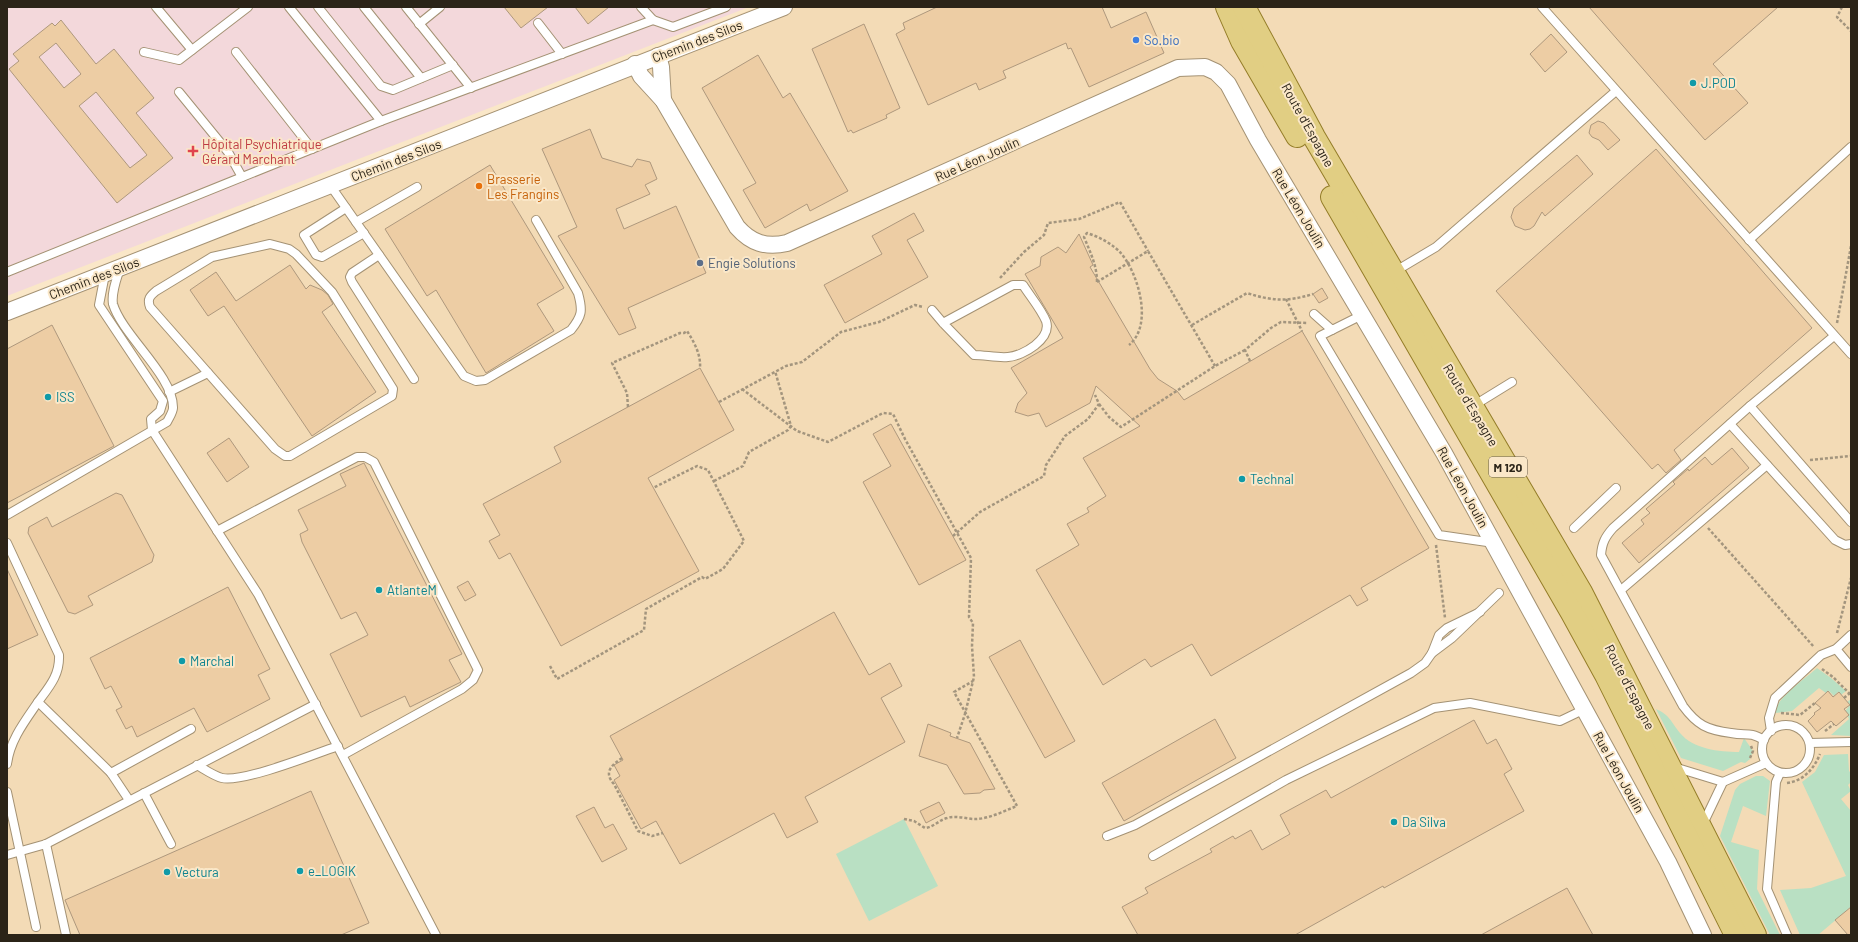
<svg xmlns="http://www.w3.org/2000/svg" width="1858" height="942" font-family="Barlow,sans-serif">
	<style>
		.built { fill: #f3dbb6 }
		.medical { fill: #f3d8db }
		.green { fill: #b9e0c3 }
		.building { fill: #edcda4; stroke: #ae987d; fill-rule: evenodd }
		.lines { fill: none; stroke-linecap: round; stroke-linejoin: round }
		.service-casing { stroke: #a49274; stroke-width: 10 }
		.minor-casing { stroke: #a49274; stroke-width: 18 }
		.primary-casing { stroke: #947d28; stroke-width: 24 }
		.path { stroke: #a3957e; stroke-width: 2.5; stroke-dasharray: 3 2; stroke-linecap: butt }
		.service { stroke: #fff; stroke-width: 8 }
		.minor { stroke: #fff; stroke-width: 16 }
		.primary { stroke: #e1ce83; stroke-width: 22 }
		.shop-dot { fill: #3f7fe0; stroke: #fae7c8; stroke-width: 1.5 }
		.culture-dot { fill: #0f9aa8; stroke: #fae7c8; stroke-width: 1.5 }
		.health-dot { fill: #e0444e; stroke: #fae7c8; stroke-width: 1.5 }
		.food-dot { fill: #e8710a; stroke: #fae7c8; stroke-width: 1.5 }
		.service-dot { fill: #5c6f8a; stroke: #fae7c8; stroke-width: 1.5 }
		.labels { text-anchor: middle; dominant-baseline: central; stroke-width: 4; stroke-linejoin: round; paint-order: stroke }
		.shield { fill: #fae7c8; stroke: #695e4d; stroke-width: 1 }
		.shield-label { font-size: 12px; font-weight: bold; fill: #2b2418 }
		.shop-label { font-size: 13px; fill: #366cbe; stroke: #fae7c8; text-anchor: start }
		.street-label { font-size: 13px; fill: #2b2418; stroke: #fae7c8 }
		.culture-label { font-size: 13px; fill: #0d838f; stroke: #fae7c8; text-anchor: start }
		.health-label { font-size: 13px; fill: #be3a42; stroke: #fae7c8; text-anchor: start }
		.food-label { font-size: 13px; fill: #c56008; stroke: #fae7c8; text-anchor: start }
		.service-label { font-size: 13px; fill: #4e5e75; stroke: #fae7c8; text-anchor: start }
	</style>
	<rect width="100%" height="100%" fill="#fae7c8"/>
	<path class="built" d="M758,7h1093v928h-1844v-632z"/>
	<path class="medical" d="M7,7h742l-742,289z"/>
	<g class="green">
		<path d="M1817,668l14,10 15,13 -5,4 -3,-3 -4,4 -5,-5 -3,2 -7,-5 -27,23 -17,2c-1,-13 32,-36 42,-45z"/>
		<path d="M1851,699v37l-20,-1 18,-16 -4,-8 5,-6 -3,-3z"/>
		<path d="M1656,709c14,6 15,13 24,24 13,16 39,19 59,19l5,-14 9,13 -3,8 -5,4 -4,-1 -18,9 -42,-13z"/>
		<path d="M1848,754l1,17 2,2v9l-3,3 3,6 -10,8 10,12v96l-33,28h-18l-20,-45 31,-2 35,-12 -44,-94 13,-10 9,-17z"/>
		<path d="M1756,776h7l7,5 -4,35 -23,-10 -12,36 28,8 -2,39 23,46h-10l-50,-99 15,-46 5,-6z"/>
		<path d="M904,819l34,67 -69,35 -33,-67z"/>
	</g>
	<g class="building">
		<path d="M504,7h44l-27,21z"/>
		<path d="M575,7h34l-21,17z"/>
		<path d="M937,7h165l9,21 35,-16 18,41 -75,34 -18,-39 -3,1 -2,-6 -63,28 3,7 -27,12 -3,-7 -48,22 -32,-71 9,-5 -2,-6z"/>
		<path d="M1589,7h189l-65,57 35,39 -43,37z"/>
		<path d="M61,20l35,44 18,-15 40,49 -18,15 37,45 -56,45 -108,-134 10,-8 -6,-7 39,-31 3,3zM56,43l25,31 -17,14 -25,-31zM96,92l51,63 -17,13 -51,-62z"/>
		<path d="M864,24l36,84 -14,7 1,3 -34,15 -2,-3 -3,2 -36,-83z"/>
		<path d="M1551,34l16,18 -22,20 -15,-18z"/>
		<path d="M758,55l25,43 7,-5 58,98 -38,20 -3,-7 -42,24 -22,-38 13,-7 -54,-95z"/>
		<path d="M1598,121l6,2 16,17 -12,10 -9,-10 -7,-3 -3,-4 2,-8z"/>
		<path d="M590,129l12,29 30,9 5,-8 13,3 7,17 -12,6 5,9 -34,15 8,20 52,-23 30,67 -78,35 8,20 -17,7 -61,-99 19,-9 -35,-78z"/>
		<path d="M1656,149l156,179 -138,122 7,10 -15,13 -8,-9 -6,5 -156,-178z"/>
		<path d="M1577,155l16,19 -48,42 -3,-4 -8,14 -4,3 -5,1 -10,-4 -4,-9 3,-9z"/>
		<path d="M490,165l74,123 -27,16 17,27 -68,42 -50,-83 -9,6 -42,-67z"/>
		<path d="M914,213l10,18 -17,9 21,37 -83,46 -21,-38 58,-31 -10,-18z"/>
		<path d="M1079,234l14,31 -3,2 60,102 8,10 19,12 7,9 118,-69 127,217 -68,40 7,12 -11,6 -7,-11 -139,81 -19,-32 -41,23 -6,-8 -42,26 -67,-115 43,-25 -12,-21 22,-12 -2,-4 19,-12 -23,-38 57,-32 -44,-40 -6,17 -44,24 -7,-14 -11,3 -13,-4 3,-9 9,-10 -16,-25 52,-30 -38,-64 15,-8 1,-9 17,-10 8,6z"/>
		<path d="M290,265l16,24 4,-4 12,5 6,5 5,9 -11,8 54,80 -64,44 -88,-130 -16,10 -18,-26 26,-18 20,29z"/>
		<path d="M1322,288l6,10 -9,5 -6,-9z"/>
		<path d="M52,325l62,121 -107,57v-154z"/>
		<path d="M700,368l34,62 -86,48 51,93 -138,75 -51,-93 -11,6 -10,-18 11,-6 -17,-31 78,-42 -7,-15z"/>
		<path d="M891,424l75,136 -47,25 -56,-103 28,-16 -18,-32z"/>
		<path d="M229,438l20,29 -22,15 -20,-29z"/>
		<path d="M1732,448l17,20 -110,95 -17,-20 22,-19 -3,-4 9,-7 -4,-4 29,-25 -2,-2 15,-13 1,2 16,-14 7,8z"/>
		<path d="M364,463l98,191 -13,6 12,22 -51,25 -5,-11 -44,21 -31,-63 38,-19 -12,-23 -15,7 -39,-77 -2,-8 8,-4 -10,-20 48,-24 -6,-12z"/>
		<path d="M116,493l6,2 6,11 26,49 -2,7 -64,34 5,9 -18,9 -7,-2 -40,-79 1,-6 18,-10 5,10z"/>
		<path d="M7,569l31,66 -31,14z"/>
		<path d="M468,581l8,14 -11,6 -8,-14z"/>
		<path d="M228,587l42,82 -12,6 12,24 -63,33 -13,-24 -57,29 -5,-11 -6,3 -10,-19 6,-3 -11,-21 -6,3 -15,-31z"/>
		<path d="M834,612l35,63 21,-12 12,23 -21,12 24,44 -100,55 13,25 -31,16 -13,-25 -94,51 -24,-43 -15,8 -27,-49 6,-4 -6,-11 9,-5 -13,-24z"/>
		<path d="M1020,640l55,101 -30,17 -56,-101z"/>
		<path d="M1828,691l5,6 6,-5 5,6 6,7 -6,4 5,6 -13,11 -5,-5 -14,11 -9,-11 7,-7 -1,-1 7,-5 -6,-5z"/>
		<path d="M1215,719l21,39 -112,63 -22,-38z"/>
		<path d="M1474,720l13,24 9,-5 16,30 -8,5 20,37 -140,77 -1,-2 -88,49h-157l-16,-28 26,-14 -3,-5 67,-36 -2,-3 23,-13 2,3 16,-9 11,20 28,-16 -10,-19 46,-25 5,8z"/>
		<path d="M928,724l23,9 -1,3 20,7 25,46 -11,1 -4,3 -16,1 -17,-29 -28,-9z"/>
		<path d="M311,791l58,132 -28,12h-261l-15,-35z"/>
		<path d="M939,802l6,11 -19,10 -6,-12z"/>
		<path d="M594,807l11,21 8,-4 14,25 -25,13 -26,-46z"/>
		<path d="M1567,888l26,47h-112z"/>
		<path d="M1851,907v28h-3l-13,-15z"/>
	</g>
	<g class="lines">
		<defs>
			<g id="service">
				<path d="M156,7l36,43"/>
				<path d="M289,7l92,114"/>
				<path d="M318,7l63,79 12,4 60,-25"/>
				<path d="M364,7l57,71"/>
				<path d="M406,7l65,81"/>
				<path d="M641,7l12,13 20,7 53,-20"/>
				<path d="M1542,7l309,347"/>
				<path d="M538,23l24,31"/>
				<path d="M419,24l21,-17"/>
				<path d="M144,52l35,8 69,-53"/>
				<path d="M236,52l76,97"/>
				<path d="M179,92l49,60 14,25"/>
				<path d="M330,185l134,191 12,5 9,-1 86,-50c11,-14 12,-19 7,-37l-42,-73"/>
				<path d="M346,208l-42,27 12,20 6,2 42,-24"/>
				<path d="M356,222l61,-35"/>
				<path d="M1749,240l102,-93"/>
				<path d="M270,244l19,5 7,5 36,38 61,97 -1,7 -102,60h-5l-10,-7 -125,-142c-3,-8 0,-11 6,-16l56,-34z"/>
				<path d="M379,255l-27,18 -2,4 2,5 62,97"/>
				<path d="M7,272l374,-151 272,-101"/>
				<path d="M1394,272l42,-25 180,-156"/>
				<path d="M105,274l-6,31 64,96 -3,10 -9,8 1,11 106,164 178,341"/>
				<path d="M932,310l11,13 31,32c11,0 23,3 34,2 15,-1 44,-18 38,-36 -5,-12 -16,-25 -23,-36h-10l-70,38"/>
				<path d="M1314,314l18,16 30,-15"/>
				<path d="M1332,330l-12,6 119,199 55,8"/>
				<path d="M169,392l39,-19"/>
				<path d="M1473,406l39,-24"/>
				<path d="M1750,406l101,116"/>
				<path d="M1730,424l105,116 10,5 6,-1"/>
				<path d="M7,515l160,-93c2,-4 6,-10 6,-14 1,-32 -51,-73 -60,-104 -2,-11 4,-26 7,-36"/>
				<path d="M1574,528l42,-40"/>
				<path d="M217,531l140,-74h8l9,5 104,208 -5,10 -11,9 -119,66"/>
				<path d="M7,543l52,112c1,20 -10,32 -21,47l73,71 18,27"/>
				<path d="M1621,590l146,-125"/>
				<path d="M1836,649l15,18"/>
				<path d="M1432,653l20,-15 47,-45"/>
				<circle cx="1786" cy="749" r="24"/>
				<path d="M1771,731l-2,-13 6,-20 46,-43 15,-6 15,-14"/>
				<path d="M1764,740c-16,-9 -17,-4 -33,-7 -24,-3 -34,-8 -48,-27l-82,-151c1,-12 4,-18 12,-27l137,-122 84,-70"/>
				<path d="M1810,743l41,-1"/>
				<path d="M7,764c3,-24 18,-43 31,-62"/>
				<path d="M197,765c7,4 17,11 25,13 20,5 93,-24 116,-32"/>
				<path d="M1674,767l49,15"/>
				<path d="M111,773l80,-44"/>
				<path d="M1780,773l-4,9 -9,107 20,46"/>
				<path d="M7,792l29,135"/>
				<path d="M144,793l27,51"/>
				<path d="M1702,826l21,-44 43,-19"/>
				<path d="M1107,836l28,-11 276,-152 14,-10 7,-10 7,-18 8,-7 33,-16"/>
				<path d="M46,844l20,91"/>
				<path d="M7,855l39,-11 270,-140"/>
				<path d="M1153,856l133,-76 148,-72 36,-5 90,18 25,-12"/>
			</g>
			<g id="minor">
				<path d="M658,56l3,11 2,33"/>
				<path d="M635,64l6,12 22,24 74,127c14,16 29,21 50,16l391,-175 27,-1 11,5 12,12 30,56 186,313 224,409 35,73"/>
				<path d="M7,312l777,-305"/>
			</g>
			<g id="primary">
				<path d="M1227,7l15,34 55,95"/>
				<path d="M1244,7l70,130 267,455 174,343"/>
				<path d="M1332,197l240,416 34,62 130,260"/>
			</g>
		</defs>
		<use href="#service" class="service-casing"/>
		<use href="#minor" class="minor-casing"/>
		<use href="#primary" class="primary-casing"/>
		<g class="path">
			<path d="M1842,7l-5,10 14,14"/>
			<path d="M1000,278l24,-26 20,-17 4,-12 31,-4 41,-17 28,49"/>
			<path d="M1097,282l51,-31 67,115"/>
			<path d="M1097,282c0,-17 -7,-30 -13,-45l3,-4c12,4 22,9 32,18 19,20 35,74 10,94"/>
			<path d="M1286,299l16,32"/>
			<path d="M1837,323l14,-77"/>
			<path d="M1192,325l55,-32c25,8 40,9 66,1"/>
			<path d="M1250,361l-5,-11 26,-22 10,-6 26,1"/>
			<path d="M742,389l55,42 31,11 55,-29 10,1 12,25 66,119 -2,59 4,6 -1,23 2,31 -9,37 -8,24"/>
			<path d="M719,402l67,-36 16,-4 39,-30 38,-10 36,-17 8,2"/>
			<path d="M1099,404l10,13 12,10 94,-61 30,-16"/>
			<path d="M628,407l-1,-14 -15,-30 68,-30h4l3,-2c7,11 14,23 13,37"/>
			<path d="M1810,460l41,-4"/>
			<path d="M714,481l29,-15 6,-14 39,-22 3,-4 -16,-55"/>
			<path d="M1708,528l106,119"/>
			<path d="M953,536l27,-24 64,-36 2,-11 19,-29 23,-17 11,-15 -4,-9"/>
			<path d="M1436,545l9,73"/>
			<path d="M1837,633l14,-55"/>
			<path d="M550,666l7,13 87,-49 2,-21 56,-32 3,2 18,-10 21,-28 -36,-71 -11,-4 -44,22"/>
			<path d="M1822,669l11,8 18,18"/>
			<path d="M1844,698l6,-5"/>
			<path d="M1781,713l19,2 15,-12"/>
			<path d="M1825,731l9,-7"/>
			<path d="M622,758c-10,7 -19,14 -8,26l24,47 14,5 11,-3"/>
			<path d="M1750,758l3,-7 -2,-5"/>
			<path d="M1787,783c16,-2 27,-14 33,-29"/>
			<path d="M904,819l10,2 11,7c9,-1 14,-8 22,-10 9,-3 19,1 28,1 14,0 29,-8 42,-13l-63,-114 19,-11"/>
		</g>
		<use href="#service" class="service"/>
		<use href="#minor" class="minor"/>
		<use href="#primary" class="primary"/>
	</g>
	<circle class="shop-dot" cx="1136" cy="40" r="4"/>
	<g class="culture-dot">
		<circle cx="1693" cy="83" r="4"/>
		<circle cx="48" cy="397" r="4"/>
		<circle cx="1242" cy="479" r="4"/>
		<circle cx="379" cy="590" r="4"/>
		<circle cx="182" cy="661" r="4"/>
		<circle cx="1394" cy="822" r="4"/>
		<circle cx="300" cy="871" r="4"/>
		<circle cx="167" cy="872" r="4"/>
	</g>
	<path class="health-dot" d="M191 145h4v4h4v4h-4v4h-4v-4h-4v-4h4z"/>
	<circle class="food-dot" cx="479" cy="186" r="4"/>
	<circle class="service-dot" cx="700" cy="263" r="4"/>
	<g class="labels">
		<rect class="shield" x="1489" y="457" width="38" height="20" rx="3"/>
		<g class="shield-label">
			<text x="1508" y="467">M 120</text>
		</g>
		<g class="shop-label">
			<text x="1144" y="40">So.bio</text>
		</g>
		<g class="street-label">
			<text transform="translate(697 41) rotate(-21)">Chemin des Silos</text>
			<text transform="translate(1308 125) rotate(61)">Route d'Espagne</text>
			<text transform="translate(977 159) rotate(-24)">Rue Léon Joulin</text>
			<text transform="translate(396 160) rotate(-21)">Chemin des Silos</text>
			<text transform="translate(1299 208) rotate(59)">Rue Léon Joulin</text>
			<text transform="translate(94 278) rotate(-21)">Chemin des Silos</text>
			<text transform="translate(1471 405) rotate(59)">Route d'Espagne</text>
			<text transform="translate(1463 487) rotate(61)">Rue Léon Joulin</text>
			<text transform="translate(1630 687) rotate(63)">Route d'Espagne</text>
			<text transform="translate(1619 772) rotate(61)">Rue Léon Joulin</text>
		</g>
		<g class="culture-label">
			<text x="1701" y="83">J.POD</text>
			<text x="56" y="397">ISS</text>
			<text x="1250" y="479">Technal</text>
			<text x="387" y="590">AtlanteM</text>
			<text x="190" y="661">Marchal</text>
			<text x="1402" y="822">Da Silva</text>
			<text x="308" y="871">e_LOGIK</text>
			<text x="175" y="872">Vectura</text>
		</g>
		<g class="health-label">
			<text x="202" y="144">Hôpital Psychiatrique<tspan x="202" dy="15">Gérard Marchant</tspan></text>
		</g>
		<g class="food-label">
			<text x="487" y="179">Brasserie<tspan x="487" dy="15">Les Frangins</tspan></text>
		</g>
		<g class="service-label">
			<text x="708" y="263">Engie Solutions</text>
		</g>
	</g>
	<rect width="1858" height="942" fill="none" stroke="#2b2418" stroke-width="16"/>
</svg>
